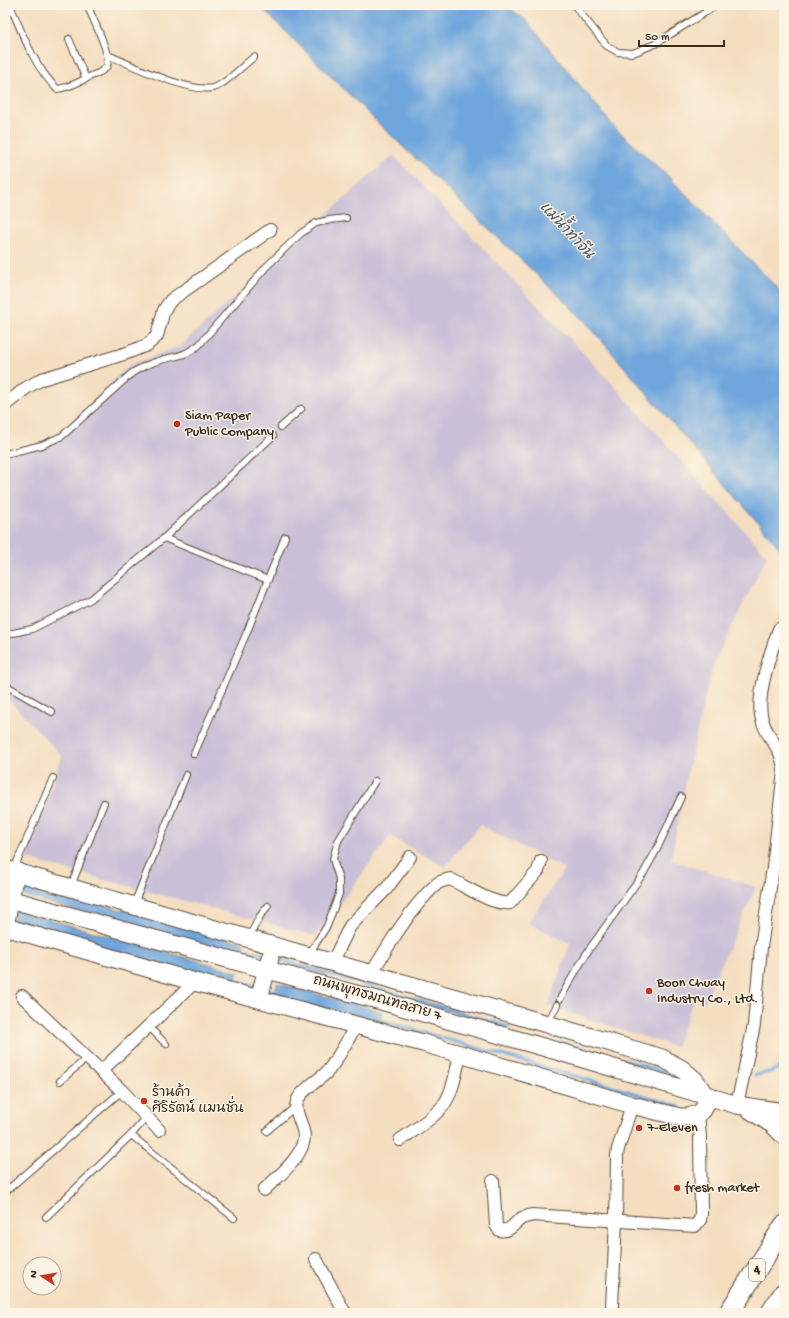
<svg xmlns="http://www.w3.org/2000/svg" width="789" height="1318" font-family="'Gochi Hand','Playpen Sans Thai',sans-serif">
	<style>
		.industrial { fill: #c9bfd7 }
		.water { fill: #6da5dc; stroke: #54687d }
		.lines { fill: none; stroke-linecap: round; stroke-linejoin: round }
		.stream { stroke: #6da5dc; stroke-width: 3.5 }
		.lane-casing { stroke: #574536; stroke-width: 8 }
		.street-casing { stroke: #574536; stroke-width: 14 }
		.secondary-casing { stroke: #574536; stroke-width: 19 }
		.primary-casing { stroke: #574536; stroke-width: 22 }
		.lane { stroke: #fff; stroke-width: 6 }
		.street { stroke: #fff; stroke-width: 12 }
		.secondary { stroke: #fff; stroke-width: 17 }
		.primary { stroke: #fff; stroke-width: 20 }
		.poi-dot { fill: #c8321e; stroke: #fcf5e5; stroke-width: 1.5 }
		.labels { text-anchor: middle; dominant-baseline: central; stroke-width: 3; stroke-linejoin: round; paint-order: stroke }
		.shield { fill: #fcf5e5; stroke: #75675a; stroke-width: 1 }
		.shield-label { font-size: 13px; font-weight: bold; fill: #3b2a1e }
		.poi-label { font-size: 14px; fill: #3b2a1e; stroke: #fcf5e5; text-anchor: start }
		.street-label { font-size: 14px; fill: #3b2a1e; stroke: #fcf5e5 }
		.water-label { font-size: 15px; font-style: italic; fill: #4c5560; stroke: #fcf5e5 }
	</style>
	<rect width="100%" height="100%" fill="#fcf5e5"/>
	<filter id="ink" filterUnits="userSpaceOnUse"><feTurbulence type="fractalNoise" baseFrequency=".025" numOctaves="2"/><feDisplacementMap in="SourceGraphic" scale="8" xChannelSelector="R" yChannelSelector="G"/><feConvolveMatrix kernelMatrix="1 2 1 2 8 2 1 2 1" color-interpolation-filters="sRGB"/></filter>
	<filter id="wash" filterUnits="userSpaceOnUse"><feTurbulence type="fractalNoise" baseFrequency=".012" numOctaves="4" result="noise"/><feDisplacementMap in="SourceGraphic" scale="16" xChannelSelector="R" yChannelSelector="G"/><feGaussianBlur stdDeviation="0.9" result="paint"/><feColorMatrix in="noise" values="0 0 0 0 0 0 0 0 0 0 0 0 0 0 0 0 0 1.4 0 .05"/><feComposite in="paint" operator="in"/></filter>
	<g filter="url(#wash)">
		<rect width="100%" height="100%" fill="#f4dec0"/>
		<path class="industrial" d="M393,155l215,224 159,177 -54,109 -26,109 -16,86 85,27 -52,116 -10,-5 -18,49 -128,-41 22,-63 -42,-20 37,-54 -85,-44 -35,42 -55,-31 -74,100 -289,-77 35,-103 -57,-60v-244l47,-12 78,-75 50,-19z"/>
		<g class="water">
			<path d="M261,5h244l21,15 89,108 55,50 114,117v258l-201,-234 -210,-201 -109,-108z"/>
			<path d="M20,882l224,61v5l-3,9 -223,-63z"/>
			<path d="M14,911h4l220,61 -4,13 -221,-63z"/>
			<path d="M277,983l105,29 -3,14 -105,-29z"/>
		</g>
		<g class="lines">
			<g class="stream">
				<path d="M241,949l25,6"/>
				<path d="M274,958l234,69"/>
				<path d="M231,979l27,8"/>
				<path d="M266,989l13,3"/>
				<path d="M376,1019l303,87"/>
				<path d="M560,1042l111,32"/>
				<path d="M755,1075l15,-3 14,-6"/>
			</g>
		</g>
	</g>
	<g filter="url(#ink)">
		<g class="lines">
			<defs>
				<g id="lane">
					<path d="M10,5c12,28 25,63 47,84 12,-1 22,-7 32,-12 6,-3 15,-5 18,-11 5,-9 -15,-50 -20,-61"/>
					<path d="M574,5l33,41 11,6 15,1 22,-9 62,-39"/>
					<path d="M69,39l17,40"/>
					<path d="M108,55c21,9 90,43 110,31 13,-7 24,-20 36,-29"/>
					<path d="M281,427l20,-18"/>
					<path d="M5,454l37,-9 20,-9 70,-63c8,-5 16,-9 26,-12 18,-6 24,-3 41,-16l67,-78 34,-33 16,-11 14,-3 16,-2"/>
					<path d="M268,580l-104,-42 109,-102"/>
					<path d="M5,634l8,-1 19,-4 59,-30 73,-61"/>
					<path d="M5,685l47,27"/>
					<path d="M194,754l53,-122 38,-95"/>
					<path d="M14,869l39,-91"/>
					<path d="M71,886l33,-83"/>
					<path d="M134,904l52,-129"/>
					<path d="M249,937l11,-21 8,-10"/>
					<path d="M309,954l18,-28 12,-32v-15l-6,-20 5,-18 37,-60"/>
					<path d="M560,999l10,-18 18,-30 55,-77 14,-25 24,-52"/>
					<path d="M548,1022l9,-17"/>
					<path d="M148,1026l18,18"/>
					<path d="M60,1081l27,-23"/>
					<path d="M267,1131l29,-25"/>
					<path d="M131,1135l103,83"/>
					<path d="M5,1192l117,-101"/>
					<path d="M46,1217l85,-82 16,-18"/>
				</g>
				<g id="street">
					<path d="M5,405l21,-17 16,-9 85,-26 20,-8 10,-9 7,-26 7,-10 99,-70"/>
					<path d="M779,629c-8,22 -22,63 -18,86 2,15 13,26 19,38 2,5 3,10 4,15"/>
					<path d="M332,963l18,-37 37,-38 23,-31"/>
					<path d="M371,974c17,-28 42,-70 67,-91 4,-2 8,-3 12,-4 17,8 42,26 60,24l28,-32 3,-10"/>
					<path d="M22,996l100,95 37,39"/>
					<path d="M101,1071l94,-89"/>
					<path d="M737,1105l17,-80 7,-78 12,-79 11,-98"/>
					<path d="M400,1140c14,-10 31,-20 42,-33 11,-13 14,-36 18,-52"/>
					<path d="M493,1181l3,44 3,5c11,3 15,-7 23,-12 3,-1 7,-2 10,-3l163,11 5,-6 1,-6 -1,-77 -2,-23"/>
					<path d="M264,1190c13,-13 39,-32 40,-53 0,-13 -12,-26 -6,-38 6,-11 20,-18 29,-27 12,-14 20,-31 29,-47"/>
					<path d="M316,1259l29,54"/>
					<path d="M613,1313l-1,-6 4,-87 1,-65 1,-6 14,-44"/>
				</g>
				<g id="secondary">
					<path d="M5,869l542,155 115,34 20,11 13,11 10,15"/>
					<path d="M5,898l376,103 176,50 180,54 47,7"/>
					<path d="M5,927l190,55 228,61 209,62 48,12h8l10,-3 5,-4 7,-14"/>
					<path d="M5,927l8,-43 5,-12"/>
					<path d="M259,998l11,-40"/>
					<path d="M750,1110l23,15 11,11"/>
				</g>
				<g id="primary">
					<path d="M729,1313l55,-87"/>
					<path d="M771,1313l13,-20"/>
				</g>
			</defs>
			<use href="#lane" class="lane-casing"/>
			<use href="#street" class="street-casing"/>
			<use href="#secondary" class="secondary-casing"/>
			<use href="#primary" class="primary-casing"/>
			<use href="#lane" class="lane"/>
			<use href="#street" class="street"/>
			<use href="#secondary" class="secondary"/>
			<use href="#primary" class="primary"/>
		</g>
	</g>
	<g class="poi-dot">
		<circle cx="177" cy="424" r="4"/>
		<circle cx="649" cy="991" r="4"/>
		<circle cx="144" cy="1101" r="4"/>
		<circle cx="639" cy="1128" r="4"/>
		<circle cx="677" cy="1188" r="4"/>
	</g>
	<g class="labels">
		<rect class="shield" x="749" y="1259" width="16" height="22" rx="3"/>
		<g class="shield-label">
			<text x="757" y="1270">4</text>
		</g>
		<g class="poi-label">
			<text x="185" y="416">Siam Paper<tspan x="185" dy="16">Public Company</tspan></text>
			<text x="657" y="983">Boon Chuay<tspan x="657" dy="16">Industry Co., Ltd.</tspan></text>
			<text x="152" y="1093">ร้านค้า<tspan x="152" dy="16">ศิริรัตน์ แมนชั่น</tspan></text>
			<text x="647" y="1128">7-Eleven</text>
			<text x="685" y="1188">fresh market</text>
		</g>
		<g class="street-label">
			<text transform="translate(377 999) rotate(16)">ถนนพุทธมณฑลสาย 7</text>
		</g>
		<g class="water-label">
			<text transform="translate(566 231) rotate(47)">แม่น้ำท่าจีน</text>
		</g>
	</g>
	<rect width="789" height="1318" fill="none" stroke="#fcf5e5" stroke-width="20"/>
	<g transform="translate(42 1276) rotate(282)"><circle r="19" fill="#fcf5e5" stroke="#afa495"/>
	<path d="M0-3L7 15L0 10L-7 15Z" fill="#c8321e"/>
	<text y="-6" font-size="11" font-weight="bold" text-anchor="middle" fill="#3b2a1e">N</text>
	</g>
	<path d="M639 40v6h85v-6" fill="none" stroke="#3b2a1e" stroke-width="2"/>
	<text x="645" y="40" font-size="12" fill="#3b2a1e" stroke="#fcf5e5" stroke-width="3" paint-order="stroke">50 m</text>
</svg>
